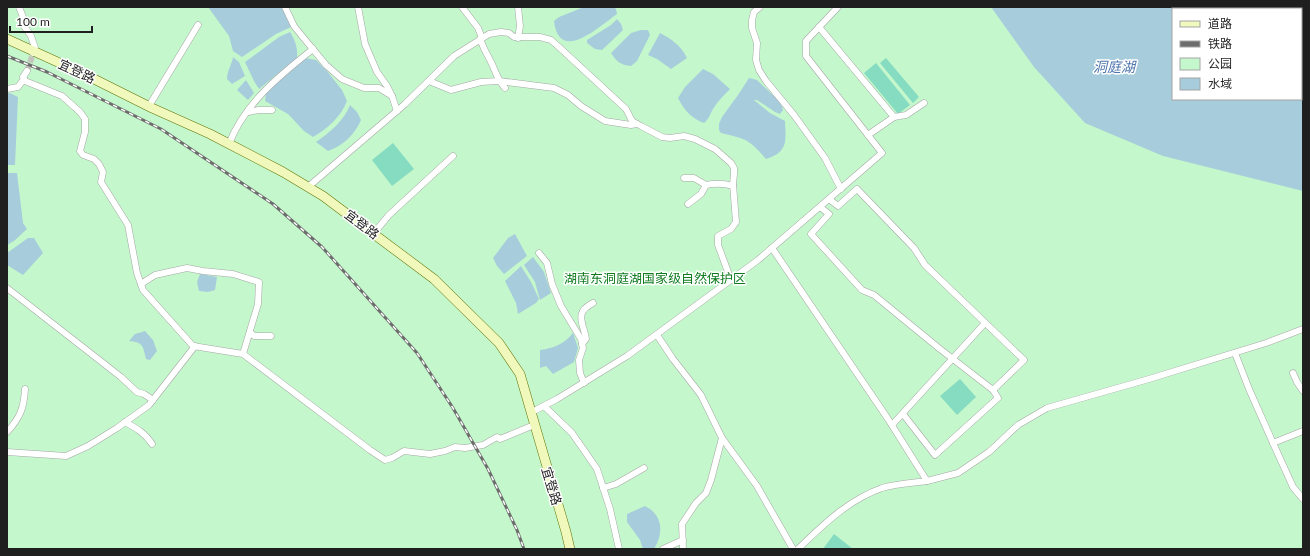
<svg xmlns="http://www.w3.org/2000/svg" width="1310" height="556" font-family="Lato,'Noto Sans SC',sans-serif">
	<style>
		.park { fill: #c4f8cc; fill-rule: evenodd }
		.pitch { fill: #85dcc1 }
		.water { fill: #a7ccdc; fill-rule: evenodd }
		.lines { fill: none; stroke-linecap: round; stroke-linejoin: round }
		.street-tunnel { stroke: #c5c4bd; stroke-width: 6; stroke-dasharray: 6 3; stroke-linecap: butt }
		.street-casing { stroke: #a6a6a6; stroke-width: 7 }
		.secondary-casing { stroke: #617408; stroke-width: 10 }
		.street { stroke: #fff; stroke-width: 6 }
		.secondary { stroke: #f0f8bb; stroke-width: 9 }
		.rail-casing { stroke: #6d6d6d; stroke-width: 3 }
		.rail { stroke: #fff; stroke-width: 1.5; stroke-dasharray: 4.5; stroke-linecap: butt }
		.labels { text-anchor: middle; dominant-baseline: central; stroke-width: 3; stroke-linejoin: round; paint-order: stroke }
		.street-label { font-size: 13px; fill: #1f1f1f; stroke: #fff }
		.park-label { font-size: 13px; fill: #0e7b1f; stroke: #fff }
		.water-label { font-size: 14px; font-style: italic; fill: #4d76ac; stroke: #fff }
	</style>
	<rect width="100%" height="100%" fill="#efede5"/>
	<path class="park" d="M7,7h1296v542h-1296zM1173,9h128v90h-128z"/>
	<g class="pitch">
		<path d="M886,58l33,39 -6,6 -33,-40z"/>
		<path d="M876,63l34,42 -12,9 -34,-41z"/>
		<path d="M393,143l21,26 -22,17 -20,-26z"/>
		<path d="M960,379l16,18 -19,18 -17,-19z"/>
		<path d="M834,534l19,15h-30z"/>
	</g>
	<g class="water">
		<path d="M208,7h74l6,9 3,11 -15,7 -34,23 -9,-6 -4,-15z"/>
		<path d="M584,7h30l2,2 1,5c-18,13 -58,50 -63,7l5,-4z"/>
		<path d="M991,7h312v184l-140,-35 -78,-33 -51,-56zM1173,9h128v90h-128z"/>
		<path d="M617,19l4,5 2,6 -21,20 -7,-1 -8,-6v-3l24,-15z"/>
		<path d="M641,30h7l2,5 -13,26 -6,5c-11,-1 -15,-5 -20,-13l20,-20z"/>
		<path d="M290,32c5,8 8,16 7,26l-38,31 -5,-8 -9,-19 34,-25z"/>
		<path d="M660,33c11,6 21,12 27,25l-16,11 -14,-10 -9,-4z"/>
		<path d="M233,57l6,5 6,14 -13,8 -5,-5c0,-8 5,-15 6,-22z"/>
		<path d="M305,58l11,2 11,11 15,19 5,11c-6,16 -20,28 -34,36l-9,-6 -16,-17 -23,-13 1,-8z"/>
		<path d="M703,69l10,5 17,15c-6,6 -12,12 -17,20 -3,5 -4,10 -9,14 -12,-4 -20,-13 -26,-25l7,-11z"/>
		<path d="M749,78l8,2 24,23 2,7 -3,4 -5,-2 -18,-12h-3l16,13 15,8c1,21 3,31 -19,38 -17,-20 -20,-20 -45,-26l-2,-3v-6l3,-7 16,-22z"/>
		<path d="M246,80l8,13 -6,7 -11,-10z"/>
		<path d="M7,93h3l8,4 -3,68h-8z"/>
		<path d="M350,105l7,7 4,8c-6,14 -18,26 -33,31l-12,-9c13,-9 28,-21 34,-37z"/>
		<path d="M7,173h10l6,50 4,6 -13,12 -7,4z"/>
		<path d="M515,234l12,22 -23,18 -7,-8 -4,-8 15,-20z"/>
		<path d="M28,238h6l9,15 -20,22 -16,-10v-12z"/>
		<path d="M533,257l11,15 7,21 -11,7 -5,-18 -11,-17z"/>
		<path d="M521,266l10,16 8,17 -3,4 -18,11 -2,-11 -11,-22z"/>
		<path d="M200,274l17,3 -2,13 -7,2 -9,-1 -2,-9z"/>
		<path d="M145,331l8,9 4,11 -7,9 -4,-1c-3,-13 -3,-17 -17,-18l6,-7z"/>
		<path d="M573,333l5,15 -4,14 -21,12 -7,-8 -6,2v-18c14,-2 24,-6 33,-17z"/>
		<path d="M645,506c18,9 19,27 9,43h-11l-3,-9 -13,-18v-8z"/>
	</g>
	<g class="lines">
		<path class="street-tunnel" d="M27,71l6,-17"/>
		<defs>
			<g id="street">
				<path d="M19,7l4,10 1,9 7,10 4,12 -2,5"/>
				<path d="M285,7l9,19 8,10 24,29 16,14 22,9h15l13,8"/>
				<path d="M358,7l7,37 12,28 10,14 5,10 5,15"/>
				<path d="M462,7l16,21 4,10"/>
				<path d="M760,7l-6,5 -2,8v8l5,15 -1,17 3,10 7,11 28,34 31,43 16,31"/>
				<path d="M819,27l75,90 -26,18"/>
				<path d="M518,38l2,-12 -2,-19"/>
				<path d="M480,39c3,8 6,14 10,21 6,11 6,18 15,28"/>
				<path d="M27,71l-4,6 2,4 37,15 18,16 5,7v13l-5,19 3,4 11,4 5,5 4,8 -2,10 27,43 9,48 6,17 50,56 50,8 127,96 15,10 7,-2 12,-7 26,3 15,-3 10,-4 10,1 18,-3 14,-8 3,2 34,-14"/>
				<path d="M429,81l22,9 30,-8 18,-1 55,7 14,7 13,11 24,15 26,4 6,-1"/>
				<path d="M7,89l11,-2 6,-8"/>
				<path d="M149,106l49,-81"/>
				<path d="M248,112l11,-2h13"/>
				<path d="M894,117l12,-2 18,-12"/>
				<path d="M229,144c15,-40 51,-69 84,-95"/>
				<path d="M684,178h10l12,7c10,-2 17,-2 27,1"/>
				<path d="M308,187l97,-83 49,-48 35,-22 12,-2 8,1 5,4h26l11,3 9,8 66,61 6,12 9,5 21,11 8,1 14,-2 11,3 20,10 16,14 3,5v6l-1,10 3,38 -5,7 -13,7v9l13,35"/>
				<path d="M688,204l13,-10 5,-9"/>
				<path d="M820,207l9,7 -18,20 51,56 12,5 66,54 53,41 31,-30 -99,-95 -11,-17 -57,-59 -19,17 -9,-7"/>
				<path d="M374,233l15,-18 64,-59"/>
				<path d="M772,248l116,171 39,62 31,-8 31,-21 29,-27 29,-17 102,-29 117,-36 37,-14"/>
				<path d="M539,253l8,10 5,21 9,22 20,33 2,9 -4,12 1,13 4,10"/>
				<path d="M141,284l14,-9 32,-7 16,3 30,3 26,8 -1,22 -15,50"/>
				<path d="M7,288l114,89 16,15 7,2 9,6"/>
				<path d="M250,332l4,4h17"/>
				<path d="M657,335l16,24 28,36 21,43 35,48 36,63"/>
				<path d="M582,344l4,-5c-2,-15 -13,-26 7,-36"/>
				<path d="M1235,353l14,36 24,54 30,-12"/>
				<path d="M1293,373l4,9 6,9"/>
				<path d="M544,406l28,27 25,36 13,40 9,40"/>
				<path d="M530,413l27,-14 70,-43 131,-96 124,-107 -76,-97v-15l32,-34"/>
				<path d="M903,414l32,41 63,-57 -5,-8"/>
				<path d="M125,422c11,6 20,11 27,22"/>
				<path d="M892,425l93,-102"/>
				<path d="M7,432c13,-14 17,-24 18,-43"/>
				<path d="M1273,443l20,44 10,12"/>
				<path d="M7,452l59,4 22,-10 29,-18 32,-23 46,-59"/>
				<path d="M603,488l13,-4 28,-16"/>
				<path d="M663,549l20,-9"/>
				<path d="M683,549l-1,-25 14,-21 10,-10 5,-13 11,-42"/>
				<path d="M798,549c25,-24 50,-49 84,-61 14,-4 31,-5 45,-7"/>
			</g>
			<path id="secondary" d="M7,39l79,36 66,33 58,26 73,38 40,24 111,83 65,64 21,31 46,158 4,17"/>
		</defs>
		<use href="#street" class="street-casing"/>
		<use href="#secondary" class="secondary-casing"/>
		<use href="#street" class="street"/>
		<use href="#secondary" class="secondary"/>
		<defs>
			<path id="rail" d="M7,56l40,16 114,57 112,75 49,43 95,106 36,55 35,61 29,61 7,19"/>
		</defs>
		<use href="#rail" class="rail-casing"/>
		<use href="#rail" class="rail"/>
	</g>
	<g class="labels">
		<g class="street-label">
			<text transform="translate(77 71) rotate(25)">宜登路</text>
			<text transform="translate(362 224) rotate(37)">宜登路</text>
			<text transform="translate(552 486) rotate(73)">宜登路</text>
		</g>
		<g class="park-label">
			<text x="655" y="278">湖南东洞庭湖国家级自然保护区</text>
		</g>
		<g class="water-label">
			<text x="1114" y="66">洞庭湖</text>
		</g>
	</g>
	<rect width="1310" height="556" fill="none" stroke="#1f1f1f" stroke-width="16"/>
	<rect x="1172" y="8" width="130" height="92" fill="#ffffff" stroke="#a5a5a5"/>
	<rect x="1180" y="21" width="20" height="6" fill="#f0f8bb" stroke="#a5a5a5"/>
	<text x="1208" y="28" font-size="12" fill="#1f1f1f">道路</text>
	<rect x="1180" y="41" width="20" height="6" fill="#6d6d6d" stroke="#a5a5a5"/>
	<text x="1208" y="48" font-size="12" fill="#1f1f1f">铁路</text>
	<rect x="1180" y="58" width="20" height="12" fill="#c4f8cc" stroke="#a5a5a5"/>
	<text x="1208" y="68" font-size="12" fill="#1f1f1f">公园</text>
	<rect x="1180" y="78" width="20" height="12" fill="#a7ccdc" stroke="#a5a5a5"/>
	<text x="1208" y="88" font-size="12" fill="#1f1f1f">水域</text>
	<path d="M10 26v6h82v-6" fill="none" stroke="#1f1f1f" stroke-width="2"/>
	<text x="16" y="26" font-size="12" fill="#1f1f1f" stroke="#ffffff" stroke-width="3" paint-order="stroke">100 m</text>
</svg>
